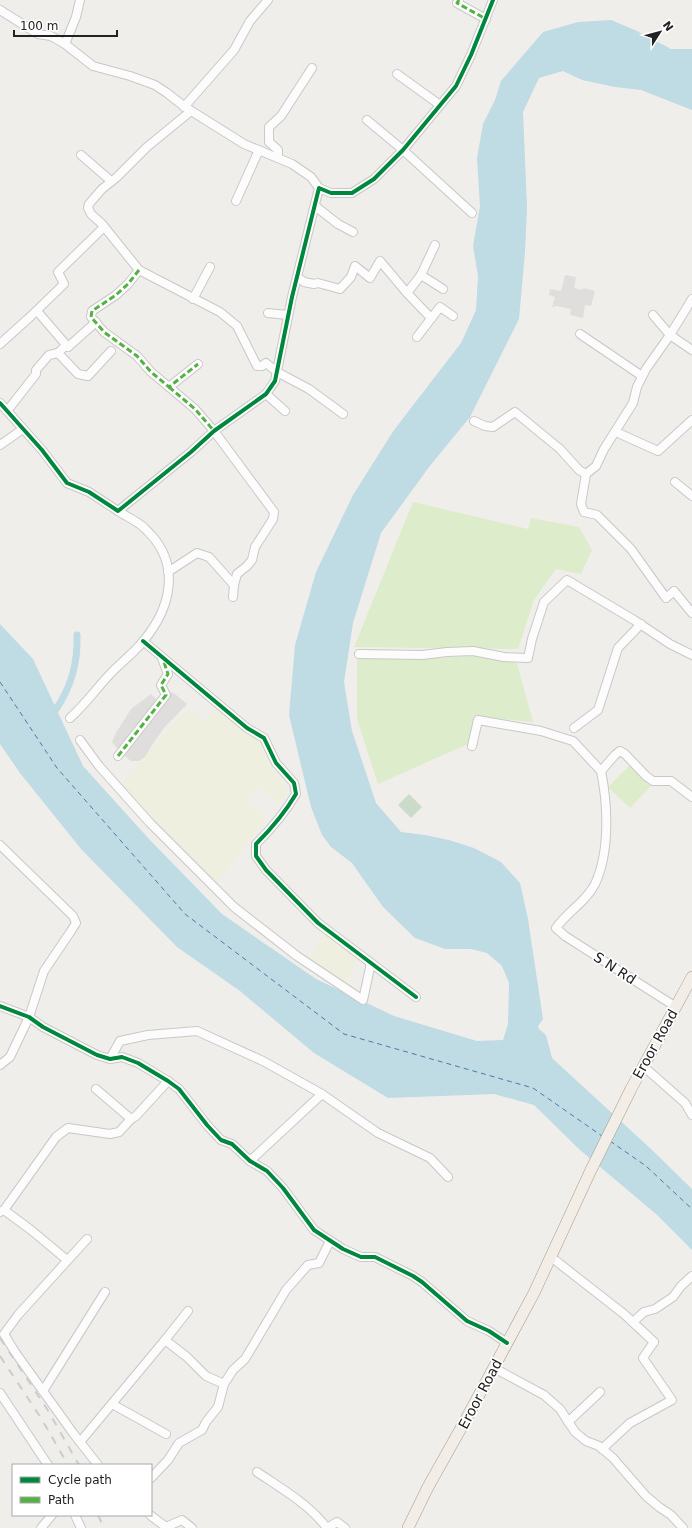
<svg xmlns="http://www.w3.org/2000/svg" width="692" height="1528" font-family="'DejaVu Sans',sans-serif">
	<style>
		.residential { fill: #dfdedc }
		.farmland { fill: #efefdf }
		.grass { fill: #ddeccb }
		.cemetery { fill: #cadbca }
		.water { fill: #bfdbe3 }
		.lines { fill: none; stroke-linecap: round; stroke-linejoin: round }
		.canal { stroke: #bfdbe3; stroke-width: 7 }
		.ferry { stroke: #4a7aab; stroke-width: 1; stroke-dasharray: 5 4; stroke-linecap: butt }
		.minor-casing { stroke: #c9c8c7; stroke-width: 10 }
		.major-casing { stroke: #a79c86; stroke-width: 12 }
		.minor { stroke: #fdfcfc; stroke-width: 8 }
		.major { stroke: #f3ede7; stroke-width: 11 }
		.rail { stroke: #ccc; stroke-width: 2; stroke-dasharray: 8 8; stroke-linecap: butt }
		.quiet { stroke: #55b145; stroke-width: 3; stroke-dasharray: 6 3; stroke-linecap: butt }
		.cycleway-casing { stroke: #fff; stroke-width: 6 }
		.cycleway { stroke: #00873e; stroke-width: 4 }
		.labels { text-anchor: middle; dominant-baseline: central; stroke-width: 3.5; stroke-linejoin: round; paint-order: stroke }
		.street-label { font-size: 14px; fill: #222; stroke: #fff }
	</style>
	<rect width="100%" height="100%" fill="#f0eeeb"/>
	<g class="residential">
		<path d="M565,275l11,2 -2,11 8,2 1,-2 12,3 -4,15 -6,-1 -2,13 -13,-3 1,-6 -14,-3 -5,1 3,-10 -6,-2 1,-6 11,2z"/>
		<path d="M165,690l10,4 12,10 -23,24 -12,17 -7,12 -6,4h-8l-9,-7 -10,-12 4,-9 15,-24 20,-15 6,6z"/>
	</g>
	<g class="farmland">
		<path d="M219,707l42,35 6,19 22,30 -11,14 -21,-20 -10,15 20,19 -53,67 -3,-8 -20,-17 -42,-43 -29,-33 67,-76 17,12z"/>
		<path d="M324,932l33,26 -12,28 -37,-25z"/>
	</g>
	<g class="grass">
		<path d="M413,502l115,27 3,-11 48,9 13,23 -11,24 -25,-5 -22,31 -16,49 -164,-2z"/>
		<path d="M472,656l45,7 16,59 -57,-5 -8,27 -90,40 -21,-65v-60h60z"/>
		<path d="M630,765l21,21 -21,22 -22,-21z"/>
	</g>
	<path class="cemetery" d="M409,794l13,13 -11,11 -13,-13z"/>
	<path class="water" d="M611,20l26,11 34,18h21v61l-51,-20 -26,-3 -33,-7 -19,-9 -24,7 -16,34 4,95 -2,45 -6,67 -49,98 -41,50 -48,66 -28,90 -9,59 8,49 24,72 25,29 24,3 24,5 25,8 27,14 19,21 8,36 15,100 -5,7 1,3 7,6 6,23 99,91 41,40v61l-36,-36 -76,-64 -46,-45 -40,-11 -106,4 -74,-45 -74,-62 -63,-44 -96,-98 -61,-76 -20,-29v-120l33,35 50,107 66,73 73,75 94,65 78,37 83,25 26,-1 5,-16 1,-41 -7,-17 -15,-13 -16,-4h-26l-30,-11 -32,-31 -31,-44 -21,-16 -9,-12 -11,-28 -22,-92 6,-70 21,-73 37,-77 41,-65 67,-87 15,-33 2,-34 -5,-30 7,-40 -3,-48 6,-34 12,-24 6,-19 42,-49 35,-10z"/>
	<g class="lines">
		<path class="canal" d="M55,711c16,-24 23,-47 22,-76"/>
		<g class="ferry">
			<path d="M0,682l57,86 128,146 159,120 189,54 69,48"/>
			<path d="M610,1141l36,25 46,43"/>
		</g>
		<defs>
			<g id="minor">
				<path d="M459,0l-2,3 29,16"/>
				<path d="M0,10l38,24 13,2 14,8 28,22 37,10 25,9 12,8 18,14 59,37 48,20 19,13 8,11"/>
				<path d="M65,44l11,-27 4,-17"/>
				<path d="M397,74l43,31"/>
				<path d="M184,107l50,-57 16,-29 18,-21"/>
				<path d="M191,111l-44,36 -30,30 -15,12 -13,15 -1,4 3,6 11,10 37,46 81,42 17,14 20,40h5l4,-3 11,9 32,17 34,25"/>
				<path d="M367,120l36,30 69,63"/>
				<path d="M81,155l30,26"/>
				<path d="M278,158v-8l-9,-8v-15l12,-11 31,-48"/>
				<path d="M236,201l23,-51"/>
				<path d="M315,206l23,18 15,8"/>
				<path d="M139,270l-11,14 -12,11 -24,16 -1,6 13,15 33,24 14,16 18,15 29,-23"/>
				<path d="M421,275l14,-30"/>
				<path d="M297,277l7,5 10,2 4,-1 22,6 11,-12 4,-11 15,12 10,-17 27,32 14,-18 22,14"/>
				<path d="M407,293l24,25"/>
				<path d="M193,299l17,-32"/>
				<path d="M37,311l31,36"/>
				<path d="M268,313l20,2"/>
				<path d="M653,315l17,20 22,-36"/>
				<path d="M96,322l-28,25 -3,-1 -7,7 20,21 10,2 23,-25"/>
				<path d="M580,334l62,42"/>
				<path d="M417,337l23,-30 13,9"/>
				<path d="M0,344l31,-28 33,-32 -6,-12 46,-45"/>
				<path d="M169,387l26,22 19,22 60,81 -1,7 -18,28 -3,13 -5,6 -10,8 -3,11 -1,12"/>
				<path d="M266,394l19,17"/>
				<path d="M0,403l42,47 25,33 22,9 29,19 73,-59 23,-21 52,-37 9,-13 17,-84 27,-109 12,5h21l22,-14 29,-29 53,-64 15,-31 22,-55"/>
				<path d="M7,411l29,-37v-4l13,-15 9,-2"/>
				<path d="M474,421l11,5 8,1 22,-15 45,37 19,21 7,4 10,-8 8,-17 29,-46 4,-16 9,-18 24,-34 22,15"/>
				<path d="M616,432l42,19 34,-31"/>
				<path d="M0,445l23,-16"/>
				<path d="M586,474l-5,30 3,8 13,3 34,34 35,49 8,-7 18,22"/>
				<path d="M675,482l17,14"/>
				<path d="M168,572l29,-19 12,4 25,28"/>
				<path d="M143,641l104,87 17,10 12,25 18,20 2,11c-10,17 -26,36 -40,50v12l10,14 52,53 98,74"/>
				<path d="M359,654l63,1 25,-3 26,-1 31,6 24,1 4,-19 12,-37 23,-22 67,40 36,24 22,11"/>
				<path d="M70,718c16,-14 28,-32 43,-47 11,-11 23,-20 32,-32 25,-31 35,-71 7,-103 -3,-3 -7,-8 -11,-11 -7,-5 -15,-9 -23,-14"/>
				<path d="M574,728l24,-18 20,-62 23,-24"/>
				<path d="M80,740l19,26 51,57 84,84 63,49 66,44 8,-37"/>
				<path d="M472,746l6,-26 63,11 32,10 28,30"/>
				<path d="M118,756l48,-61 -5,-10 7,-11 -6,-16"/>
				<path d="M0,845l73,71 3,7 -5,8 -27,40 -15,46 -19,40 -10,8"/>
				<path d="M0,1006l29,11 14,10 54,28 13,4 12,-2 16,6 30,18 11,8 28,36 14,15 11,4 18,17 17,10 16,17 31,42 29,19 18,8h14l38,19 9,6 45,39 22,10 18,12"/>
				<path d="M676,1007l-111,-71 -9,-8c11,-16 30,-26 39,-44 15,-32 13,-79 6,-113l14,-16 5,-4 5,3 21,22 7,5h18l21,16"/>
				<path d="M110,1059l10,-18 28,-6 49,-4 66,30 59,33 56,39 52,25 18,19"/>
				<path d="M643,1066l42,37 7,12"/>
				<path d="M96,1089l35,30 5,-3 32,-35"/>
				<path d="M250,1161l72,-67"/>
				<path d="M4,1210l27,20 36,30"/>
				<path d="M0,1212l4,-2 52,-73 12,-9 42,6 9,-2 12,-13"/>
				<path d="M87,1239l-69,76 -14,19 11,18 58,81 25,32"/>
				<path d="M551,1257l73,57 30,28 -11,16 29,42 -42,23 -28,26"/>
				<path d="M633,1322l11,-10 11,-3 18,-12 8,-11 11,-10"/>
				<path d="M165,1340l23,-29"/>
				<path d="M494,1368l50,27 16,14 15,23 11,9 13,5 14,12 33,38 13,11 12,8 12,13"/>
				<path d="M43,1391l62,-99"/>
				<path d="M0,1393l48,72"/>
				<path d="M112,1404l54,30"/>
				<path d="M568,1422l32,-30"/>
				<path d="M80,1442l85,-102 22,17 19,19 18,8"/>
				<path d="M257,1472c25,17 52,32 70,56"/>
				<path d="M151,1478l17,-18 11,-17 23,-13 4,-8 12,-15 6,-23 9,-14 12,-11 41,-69 22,-25 11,-2 11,-22"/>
				<path d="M75,1515l6,13"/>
				<path d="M150,1515l16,12 16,-7 10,8"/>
				<path d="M41,1528l11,-13"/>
				<path d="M327,1528l10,-6 8,6"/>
			</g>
			<path id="major" d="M408,1528l20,-41 37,-66 69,-128 56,-121 41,-83 61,-112"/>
		</defs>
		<use href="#minor" class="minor-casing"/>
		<use href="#major" class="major-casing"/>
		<use href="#minor" class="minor"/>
		<use href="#major" class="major"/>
		<g class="rail">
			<path d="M0,1338l47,71 32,56"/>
			<path d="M0,1356l41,62 27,47"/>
			<path d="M98,1515l6,13"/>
		</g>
		<g class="quiet">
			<path d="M459,0l-2,3 29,16"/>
			<path d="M139,270l-11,14 -12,11 -24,16 -1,6 13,15 33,24 14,16 18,15 29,-23"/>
			<path d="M169,387l26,22 19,22"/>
			<path d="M118,756l48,-61 -5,-10 7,-11 -5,-15"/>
		</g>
		<defs>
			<g id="cycleway">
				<path d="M0,403l42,47 25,33 22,9 29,19 73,-59 23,-21 52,-37 9,-13 17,-84 27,-109 12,5h21l22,-14 29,-29 53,-64 15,-31 22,-55"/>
				<path d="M143,641l104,87 17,10 12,25 18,20 2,11c-10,17 -26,36 -40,50v12l10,14 52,53 98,74"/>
				<path d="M0,1006l29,11 14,10 54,28 13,4 12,-2 16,6 30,18 11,8 28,36 14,15 11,4 18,17 17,10 16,17 31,42 29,19 18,8h14l38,19 9,6 45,39 22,10 18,12"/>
			</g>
		</defs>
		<use href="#cycleway" class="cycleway-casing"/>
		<use href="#cycleway" class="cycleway"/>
	</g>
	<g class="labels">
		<g class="street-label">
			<text transform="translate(615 968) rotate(33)">S N Rd</text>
			<text transform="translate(655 1044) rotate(-61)">Eroor Road</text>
			<text transform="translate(480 1394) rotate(-62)">Eroor Road</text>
		</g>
	</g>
	<rect x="12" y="1464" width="140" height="52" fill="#ffffff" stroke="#a7a7a7"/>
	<rect x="20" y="1477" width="20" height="6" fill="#00873e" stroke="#a7a7a7"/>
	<text x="48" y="1484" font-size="12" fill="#222222">Cycle path</text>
	<rect x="20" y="1497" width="20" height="6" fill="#55b145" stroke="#a7a7a7"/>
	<text x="48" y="1504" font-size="12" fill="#222222">Path</text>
	<g transform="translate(660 32) rotate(54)" stroke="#ffffff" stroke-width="3" paint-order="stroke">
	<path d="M0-3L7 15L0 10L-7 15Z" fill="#222222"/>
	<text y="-6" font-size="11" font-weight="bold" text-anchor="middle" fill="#222222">N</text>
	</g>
	<path d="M14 30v6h103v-6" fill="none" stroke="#222222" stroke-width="2"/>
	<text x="20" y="30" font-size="12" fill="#222222" stroke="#ffffff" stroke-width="3" paint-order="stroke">100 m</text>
</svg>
